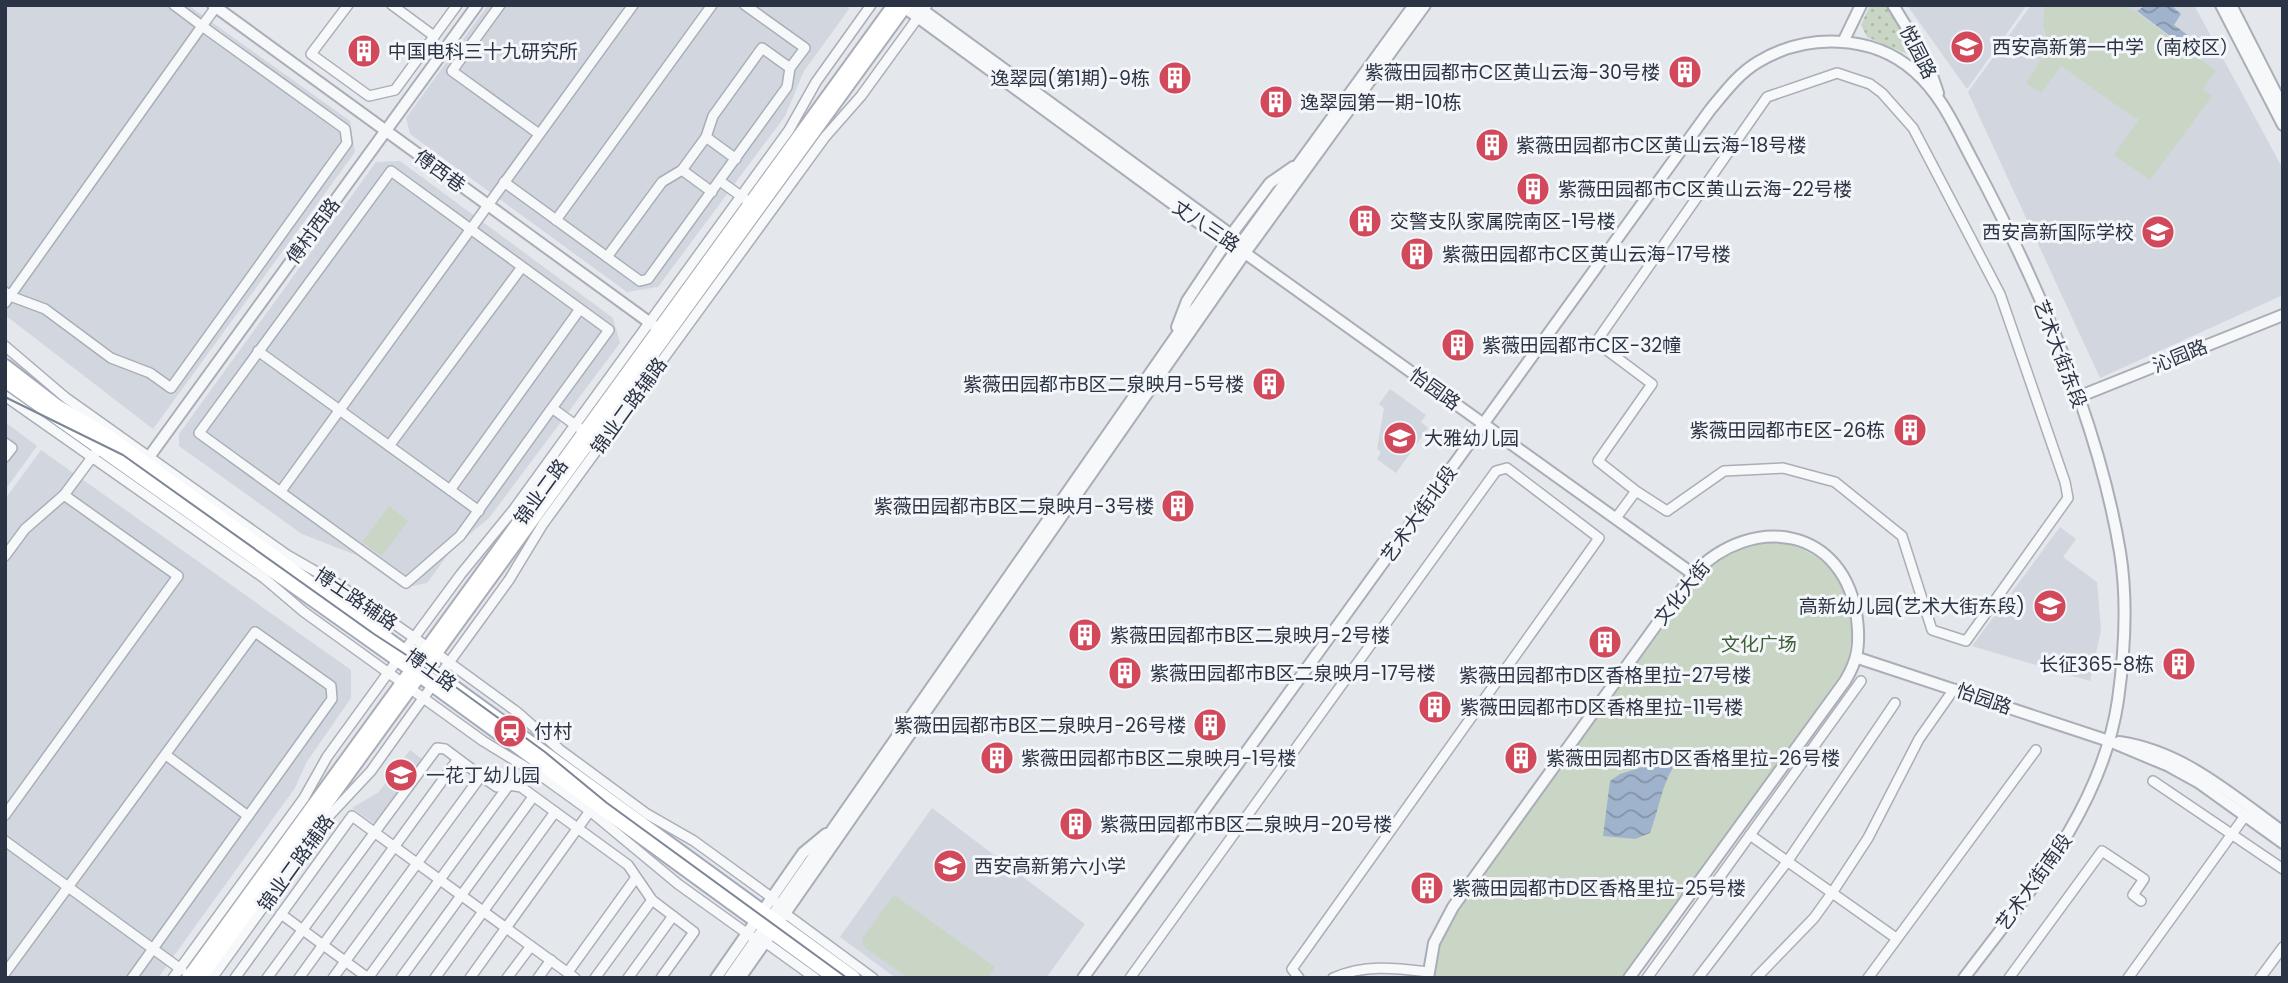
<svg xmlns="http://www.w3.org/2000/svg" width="2288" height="983" font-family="Poppins,'Noto Sans SC',sans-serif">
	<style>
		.built { fill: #d2d6de }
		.grass { fill: url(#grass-dots) }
		.park { fill: #c9d6c5 }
		.water { fill: url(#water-waves) }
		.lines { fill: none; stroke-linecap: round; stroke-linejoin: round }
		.minor-casing { stroke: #a9aeb7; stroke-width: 12 }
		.tertiary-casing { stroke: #a9aeb7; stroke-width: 14 }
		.secondary-casing { stroke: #a9aeb7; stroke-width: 16 }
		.primary-casing { stroke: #a3abb8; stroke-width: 18 }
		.minor { stroke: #f7f8fa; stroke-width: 9 }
		.tertiary { stroke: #f7f8fa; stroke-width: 10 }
		.secondary { stroke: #fff; stroke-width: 12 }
		.primary { stroke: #fff; stroke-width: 14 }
		.tram { stroke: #7d8696; stroke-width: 2 }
		.labels { text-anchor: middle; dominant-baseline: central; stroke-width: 6; stroke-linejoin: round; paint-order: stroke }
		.poi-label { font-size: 19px; fill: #2b3445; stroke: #f4f6f9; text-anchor: start }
		.street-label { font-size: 19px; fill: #2b3445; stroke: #f4f6f9 }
		.park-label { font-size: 19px; fill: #3f6138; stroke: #f4f6f9 }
	</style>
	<defs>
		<pattern id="grass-dots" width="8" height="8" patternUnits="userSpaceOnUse" patternTransform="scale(1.75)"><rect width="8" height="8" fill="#c9d6c5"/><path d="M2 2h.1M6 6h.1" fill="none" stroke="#adb8ab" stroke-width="1.8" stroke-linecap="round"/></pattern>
		<pattern id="water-waves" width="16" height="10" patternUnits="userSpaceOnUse" patternTransform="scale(1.75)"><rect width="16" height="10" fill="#9fb4cc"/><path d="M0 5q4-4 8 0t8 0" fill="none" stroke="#8293a7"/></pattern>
	</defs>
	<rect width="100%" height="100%" fill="#e4e7ec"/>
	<g class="built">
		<path d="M5,5h183l162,116 5,31 -202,277 -148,-114z"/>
		<path d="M488,5h360l1,4 -45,62 -19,45 -127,171 -31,5 -217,-158 -4,-16z"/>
		<path d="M1907,5h120l-60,84z"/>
		<path d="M2031,5h163l89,164v126l-183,83 -132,-286z"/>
		<path d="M400,161l213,157 7,25 -131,175 -37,31 -25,34 -25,5 -46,-33 -54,-21 -123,-88v-12l197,-272z"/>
		<path d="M1390,389l36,26 -5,7 7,6 -32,45 -19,-14 4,-7 -4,-3 7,-41 -5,-4z"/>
		<path d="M5,422l32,24 -32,44z"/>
		<path d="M41,450l310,220v28l-45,65 -11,25 -137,190h-153v-479z"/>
		<path d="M2060,527l16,12 -13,18 34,25 4,48 -11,51 -118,-35z"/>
		<path d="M410,750l12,9 -47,65 -23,-16 27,-16z"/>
		<path d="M932,808l153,116 -39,54h-150l-56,-41z"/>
	</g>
	<path class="grass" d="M1870,5h16l31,53 -50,-21 -6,-12z"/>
	<g class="park">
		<path d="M2045,5h81l90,66 -13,18 9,7 -62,84 -36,-25 27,-39 -5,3 -75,-53 -20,27 -15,-10 23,-36 -6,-23z"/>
		<path d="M389,506l19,15 -26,35 -20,-14z"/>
		<path d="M1768,541c69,5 98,65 77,128l-223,309h-188l7,-36 17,-34 245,-335c19,-18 39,-27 65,-32z"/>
		<path d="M894,895l101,72 -7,11h-80l-45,-32 -1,-7z"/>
	</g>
	<g class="water">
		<path d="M2146,5h25l10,9 -7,11 19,14 -7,9 -49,-37z"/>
		<path d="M1672,758l2,8c-13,20 -15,44 -24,67l-15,6 -32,-3 7,-55 10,-7z"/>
	</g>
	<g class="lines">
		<defs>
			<g id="minor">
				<path d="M348,5l-37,49 58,42 26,-6 62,-85"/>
				<path d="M392,5l42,31"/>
				<path d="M500,5l-48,66 87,63"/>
				<path d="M706,137l30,22"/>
				<path d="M682,170l30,22"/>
				<path d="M720,181l25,18"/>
				<path d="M504,182l136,99 8,-2 139,-192 3,-19 15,-20 -60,-43"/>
				<path d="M556,220l156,-215"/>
				<path d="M607,257l55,-75 20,-12 24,-33 7,-21 49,-68 28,20"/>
				<path d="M5,292l5,4 192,-270 -28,-21"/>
				<path d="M5,303l5,-7 35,13 66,49 39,15 21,15 176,-245 -2,-14 -143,-103 14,-19"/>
				<path d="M5,346l61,52 221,157 49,28 100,70 81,59 42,37 88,65 47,27 77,56 15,17 87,64"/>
				<path d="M258,351l221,160"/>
				<path d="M5,396l259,182 40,34 179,129 64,39 43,31 88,73 78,56 9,2 50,36"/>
				<path d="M552,408l57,-78 -218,-159 -192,262 207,150 54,-47 92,-128 37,27"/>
				<path d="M5,443l7,5 -7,9"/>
				<path d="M389,446l133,-179"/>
				<path d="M450,490l130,-181"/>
				<path d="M281,491l352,-486"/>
				<path d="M1616,518l20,-27 31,20 57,-40 59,-3 52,14 67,54 30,94 34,11 102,-143 -3,-16 -65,-188 -87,-166 -31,-35 -12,-9 -33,-11 -70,24 -171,245 56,42 -54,77 38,30"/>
				<path d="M5,556l20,-27 39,-34 32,-43"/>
				<path d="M166,755l82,61"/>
				<path d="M481,776l16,11 12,-2 12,2 107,78 24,35 42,32 -33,46"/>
				<path d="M2153,781l130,88"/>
				<path d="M5,815l173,-239 -114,-81"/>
				<path d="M1750,835l146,103"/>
				<path d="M5,841l177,129"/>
				<path d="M281,914l87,64"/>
				<path d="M568,972l67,-93"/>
				<path d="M5,973l250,-341 76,54 1,13 -200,279"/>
				<path d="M173,978l131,-180 23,-41 61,-84 73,-99 53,-65 275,-379 27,-48 55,-77"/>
				<path d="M212,978l117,-162 42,-45 40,-56 98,-135 34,-56 282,-387 36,-41 66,-91"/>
				<path d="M235,978l117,-162 223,162"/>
				<path d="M267,978l170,-230 8,1 36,27 -148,202"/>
				<path d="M299,978l159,-219"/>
				<path d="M368,978l141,-193"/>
				<path d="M401,978l132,-181"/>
				<path d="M435,978l120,-166"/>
				<path d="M470,978l120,-167"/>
				<path d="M507,978l24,-32"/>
				<path d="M538,978l13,-18"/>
				<path d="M595,978l57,-78"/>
				<path d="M628,978l45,-62"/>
				<path d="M1130,978l366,-507 11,-3 92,70 -307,431 7,9"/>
				<path d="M1333,978c32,-14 62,-10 96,-6"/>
				<path d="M1647,978l214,-297"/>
				<path d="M1698,978l89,-116 108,-159"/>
				<path d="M1756,978l58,-60 18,-25 36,-55 51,-99 35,-50"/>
				<path d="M1868,978l168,-228"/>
				<path d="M2009,978l93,-127 42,28 -11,16 8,6"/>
				<path d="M2128,978l117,-162"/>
				<path d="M2260,978l23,-31"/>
			</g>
			<g id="tertiary">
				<path d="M213,5l451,328"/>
				<path d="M901,5l335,245 9,3 448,321"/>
				<path d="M916,5l325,237 2,5"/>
				<path d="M1893,5l34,56 11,32"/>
				<path d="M2221,5l62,120"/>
				<path d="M2231,5l52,102"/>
				<path d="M1844,40l17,-35"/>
				<path d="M1177,327l10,-26 44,-66 39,-52 23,-16"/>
				<path d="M2078,397l205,-82"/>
				<path d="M149,457l328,-452"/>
				<path d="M1858,658l251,83 60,25 29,16 85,61"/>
				<path d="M2119,742c64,9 113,53 164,90"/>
				<path d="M716,978l87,-125 23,-19"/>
				<path d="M729,978l507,-728 178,-245"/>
				<path d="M740,978l505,-725 180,-248"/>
				<path d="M1083,978l627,-868c15,-18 28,-36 48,-48 48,-29 114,-28 156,9 29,25 43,61 61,94 62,117 123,255 145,387 8,49 5,98 -2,148 -16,109 -90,193 -154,278"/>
				<path d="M1428,978l6,-35 19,-36 240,-333c60,-62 152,-47 164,45 3,25 1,41 -12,62l-216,297"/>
			</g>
			<g id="secondary">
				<path d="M188,978l706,-973"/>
				<path d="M200,978l706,-973"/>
			</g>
			<g id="primary">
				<path d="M5,367l52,40 50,29 746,542"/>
				<path d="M5,380l407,289 424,309"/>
			</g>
		</defs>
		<use href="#minor" class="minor-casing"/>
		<use href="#tertiary" class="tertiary-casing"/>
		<use href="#secondary" class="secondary-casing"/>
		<use href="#primary" class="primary-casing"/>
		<use href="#minor" class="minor"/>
		<use href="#tertiary" class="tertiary"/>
		<use href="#secondary" class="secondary"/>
		<use href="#primary" class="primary"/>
		<path class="tram" d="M5,397l118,58 251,179 83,54 88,64 62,51 240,175"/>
	</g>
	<defs>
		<symbol id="school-disc" viewBox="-11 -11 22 22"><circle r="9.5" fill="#d1495b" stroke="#f4f6f9"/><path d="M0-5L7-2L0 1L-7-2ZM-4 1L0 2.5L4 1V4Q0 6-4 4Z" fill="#fff"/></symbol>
		<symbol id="building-disc" viewBox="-11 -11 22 22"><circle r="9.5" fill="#d1495b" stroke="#f4f6f9"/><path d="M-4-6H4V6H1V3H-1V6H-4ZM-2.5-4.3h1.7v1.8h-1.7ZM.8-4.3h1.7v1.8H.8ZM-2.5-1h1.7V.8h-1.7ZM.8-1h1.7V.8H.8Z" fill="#fff"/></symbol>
		<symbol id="station-disc" viewBox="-11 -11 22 22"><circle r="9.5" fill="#d1495b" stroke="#f4f6f9"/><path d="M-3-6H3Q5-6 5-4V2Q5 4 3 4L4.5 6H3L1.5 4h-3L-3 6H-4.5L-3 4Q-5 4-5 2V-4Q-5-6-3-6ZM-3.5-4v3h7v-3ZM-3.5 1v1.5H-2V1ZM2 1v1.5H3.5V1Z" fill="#fff"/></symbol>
	</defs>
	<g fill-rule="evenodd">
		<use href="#school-disc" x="1948" y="28" width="38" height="38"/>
		<use href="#building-disc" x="345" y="32" width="38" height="38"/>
		<use href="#building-disc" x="1666" y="53" width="38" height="38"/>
		<use href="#building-disc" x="1156" y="59" width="38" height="38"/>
		<use href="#building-disc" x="1257" y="83" width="38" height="38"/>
		<use href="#building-disc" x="1473" y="126" width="38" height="38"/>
		<use href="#building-disc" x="1514" y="170" width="38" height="38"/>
		<use href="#building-disc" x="1346" y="202" width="38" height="38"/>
		<use href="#school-disc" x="2139" y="213" width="38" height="38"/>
		<use href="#building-disc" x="1398" y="235" width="38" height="38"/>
		<use href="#building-disc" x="1439" y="326" width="38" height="38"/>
		<use href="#building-disc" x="1250" y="365" width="38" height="38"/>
		<use href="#building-disc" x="1891" y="411" width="38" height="38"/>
		<use href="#school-disc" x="1381" y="419" width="38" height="38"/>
		<use href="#building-disc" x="1159" y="487" width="38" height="38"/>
		<use href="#school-disc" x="2031" y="587" width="38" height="38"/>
		<use href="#building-disc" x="1066" y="616" width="38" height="38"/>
		<use href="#building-disc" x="1586" y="623" width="38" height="38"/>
		<use href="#building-disc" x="2160" y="645" width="38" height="38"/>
		<use href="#building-disc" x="1106" y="654" width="38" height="38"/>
		<use href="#building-disc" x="1416" y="688" width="38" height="38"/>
		<use href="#building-disc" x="1191" y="706" width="38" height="38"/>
		<use href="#station-disc" x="491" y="712" width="38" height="38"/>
		<use href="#building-disc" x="978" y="739" width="38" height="38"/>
		<use href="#building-disc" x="1502" y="739" width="38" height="38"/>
		<use href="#school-disc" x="382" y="756" width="38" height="38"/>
		<use href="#building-disc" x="1057" y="805" width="38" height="38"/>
		<use href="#school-disc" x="931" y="847" width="38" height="38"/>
		<use href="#building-disc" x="1408" y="869" width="38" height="38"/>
	</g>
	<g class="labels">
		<g class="poi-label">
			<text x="1992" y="47">西安高新第一中学（南校区）</text>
			<text x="388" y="51">中国电科三十九研究所</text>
			<text x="1660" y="72" text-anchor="end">紫薇田园都市C区黄山云海-30号楼</text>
			<text x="1150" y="78" text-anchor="end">逸翠园(第1期)-9栋</text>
			<text x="1300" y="102">逸翠园第一期-10栋</text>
			<text x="1516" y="145">紫薇田园都市C区黄山云海-18号楼</text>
			<text x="1558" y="189">紫薇田园都市C区黄山云海-22号楼</text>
			<text x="1390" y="221">交警支队家属院南区-1号楼</text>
			<text x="2134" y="232" text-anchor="end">西安高新国际学校</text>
			<text x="1442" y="254">紫薇田园都市C区黄山云海-17号楼</text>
			<text x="1482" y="345">紫薇田园都市C区-32幢</text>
			<text x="1244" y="384" text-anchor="end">紫薇田园都市B区二泉映月-5号楼</text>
			<text x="1885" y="430" text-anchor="end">紫薇田园都市E区-26栋</text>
			<text x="1424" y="438">大雅幼儿园</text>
			<text x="1154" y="506" text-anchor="end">紫薇田园都市B区二泉映月-3号楼</text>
			<text x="2025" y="606" text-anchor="end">高新幼儿园(艺术大街东段)</text>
			<text x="1110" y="635">紫薇田园都市B区二泉映月-2号楼</text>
			<text x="2154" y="664" text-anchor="end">长征365-8栋</text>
			<text x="1150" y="673">紫薇田园都市B区二泉映月-17号楼</text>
			<text x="1605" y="675" text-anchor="middle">紫薇田园都市D区香格里拉-27号楼</text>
			<text x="1460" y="707">紫薇田园都市D区香格里拉-11号楼</text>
			<text x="1186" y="725" text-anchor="end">紫薇田园都市B区二泉映月-26号楼</text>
			<text x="534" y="731">付村</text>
			<text x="1021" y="758">紫薇田园都市B区二泉映月-1号楼</text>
			<text x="1546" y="758">紫薇田园都市D区香格里拉-26号楼</text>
			<text x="426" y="775">一花丁幼儿园</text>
			<text x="1100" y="824">紫薇田园都市B区二泉映月-20号楼</text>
			<text x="974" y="866">西安高新第六小学</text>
			<text x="1452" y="888">紫薇田园都市D区香格里拉-25号楼</text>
		</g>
		<g class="street-label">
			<text transform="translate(1918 52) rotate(63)">悦园路</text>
			<text transform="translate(440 171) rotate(36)">傅西巷</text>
			<text transform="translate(1206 226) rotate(34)">丈八三路</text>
			<text transform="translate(313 231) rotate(-54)">傅村西路</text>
			<text transform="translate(2060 354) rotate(69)">艺术大街东段</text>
			<text transform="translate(2180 356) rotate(-22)">沁园路</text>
			<text transform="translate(1435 389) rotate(36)">怡园路</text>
			<text transform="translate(629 406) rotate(-54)">锦业二路辅路</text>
			<text transform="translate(541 492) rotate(-54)">锦业二路</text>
			<text transform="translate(1419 514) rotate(-54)">艺术大街北段</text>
			<text transform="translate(1682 593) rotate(-51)">文化大街</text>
			<text transform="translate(356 599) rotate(34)">博士路辅路</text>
			<text transform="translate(431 670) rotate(36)">博士路</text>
			<text transform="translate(1984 699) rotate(19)">怡园路</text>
			<text transform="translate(296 863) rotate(-54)">锦业二路辅路</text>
			<text transform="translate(2034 882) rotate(-54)">艺术大街南段</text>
		</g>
		<g class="park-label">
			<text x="1759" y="644">文化广场</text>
		</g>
	</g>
	<rect width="2288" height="983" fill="none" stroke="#2b3445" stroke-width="14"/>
</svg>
